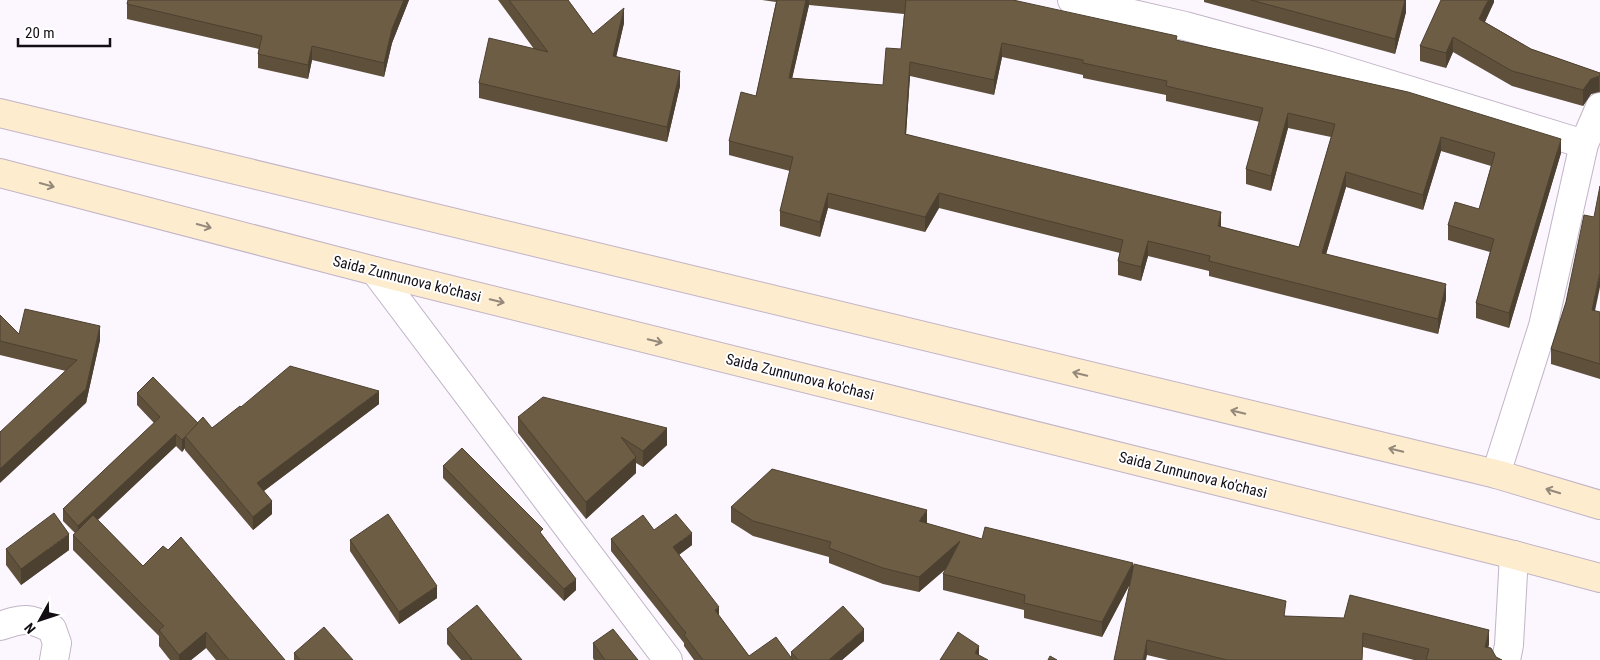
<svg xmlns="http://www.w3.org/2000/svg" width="1600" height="660" font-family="'Roboto Condensed',sans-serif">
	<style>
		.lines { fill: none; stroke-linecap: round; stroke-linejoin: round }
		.street-casing { stroke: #c1b4c7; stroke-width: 30 }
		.secondary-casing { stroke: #c1b4c7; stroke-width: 30 }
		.street { stroke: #fff; stroke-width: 28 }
		.secondary { stroke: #fdecce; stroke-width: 28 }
		.wall { fill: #5e503b; fill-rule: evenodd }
		.shaded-wall { fill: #4c4130 }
		.building { fill: #6d5d45; stroke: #4c4130; fill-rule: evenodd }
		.oneway { stroke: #93887a }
		.labels { text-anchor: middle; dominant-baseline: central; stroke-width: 4; stroke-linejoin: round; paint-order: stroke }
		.street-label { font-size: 15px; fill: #120e14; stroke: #fff }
	</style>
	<rect width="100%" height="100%" fill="#fcf6fe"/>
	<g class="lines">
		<defs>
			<g id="street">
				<path d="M1072,0l113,26 135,37 264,81"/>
				<path d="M375,271l293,389"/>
				<path d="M1496,474l47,-148 41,-182 16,-37"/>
				<path d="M0,626c24,-8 29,-9 52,3l5,14 -3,17"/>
				<path d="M1506,660l3,-15 5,-90"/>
			</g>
			<g id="secondary">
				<path d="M0,113l1496,361 104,31"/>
				<path d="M0,173l375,98 1139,284 86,23"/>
			</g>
		</defs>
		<use href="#street" class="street-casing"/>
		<use href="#secondary" class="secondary-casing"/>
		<use href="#street" class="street"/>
		<use href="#secondary" class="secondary"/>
	</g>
	<g class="wall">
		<path d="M128,0h281l-17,43 -8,34 -72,-17 -4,19 -50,-11v-14l1,-5 -132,-30v-15z"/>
		<path d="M498,0h70l25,34 31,-11 -8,33 64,30 -13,56 -188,-44v-15l55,-34z"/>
		<path d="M762,0h251l164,41 384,112 -52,175 -33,-10v-15l14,-51 -42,-12v-15l31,-16 12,-43 -50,-15 -18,59 -77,-23 -20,67 120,45 -8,35 -229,-58v-5l-61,-15 -7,25 -23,-6v-14l2,-8 -181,-45 -14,24 -97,-24 -8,29 -40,-11v-15l10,-40 -61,-16v-14l27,-45 20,-94zM809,5l95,9 -3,35 -18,36 -91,-7zM1002,57l81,18v3l83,17v6l94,21 -14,47v15l25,7 17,-63 43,9 -32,110 -78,-20 -315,-93 4,-58 84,19z"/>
		<path d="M1204,0h202v12l-11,42 -191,-52z"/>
		<path d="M1494,0v2l-9,20 46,27 69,24v19l-9,2 -8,12 -71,-20 -59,-34 -7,16 -26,-7v-15z"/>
		<path d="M1594,217l1,94 5,1v67l-49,-15v-15z"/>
		<path d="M0,315l19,19 81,6 -14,63 -20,-32 -66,-16z"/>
		<path d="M137,393l61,30 14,5 29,-21 138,-3 -115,87 8,23 -19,16 -68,-80v-2l-3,4 -6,-6 -78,74 45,46 142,94h-69l-10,-12 -15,12h-21l-11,-14v-10l-86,-86v-15l2,-2 -12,-12v-12l91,-86 -17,-18z"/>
		<path d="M518,417l149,28 -24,22 -7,-4v10l-50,46 -68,-86z"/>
		<path d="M443,466l133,124 -12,11 -121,-123z"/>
		<path d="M731,507l196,17 55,15 151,31 153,46 203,28 -1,4 8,9 6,3h-88l-51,-13 -1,13h-194l-21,-5 -17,-71 -28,53 -78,-19v-8l-81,-20v-16l3,-5 -27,23 -36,-8 -54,-21v-6l-76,-21 -22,-14z"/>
		<path d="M654,530l38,15 -13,10 40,61 30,40 42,1v-5l73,-11 -22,19h-148l-10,-14v-3l-73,-92v-12z"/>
		<path d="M350,540l87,58 -38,26 -49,-73z"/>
		<path d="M6,549l63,1 -48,35 -15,-20z"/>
		<path d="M447,629l75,31h-61l-14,-16z"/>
		<path d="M593,643l45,17h-44l-1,-2z"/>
		<path d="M294,653l59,7h-59z"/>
	</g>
	<g class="shaded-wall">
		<path d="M404,0h5l-17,43 -8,34v-14l8,-34z"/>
		<path d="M806,0h3v5l-20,87v-14z"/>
		<path d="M1405,0h1v12l-11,42v-15z"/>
		<path d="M1488,0h6v2l-15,32v-15z"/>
		<path d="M624,8v15l-11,48v-15z"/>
		<path d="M1453,37v15l-7,16v-15z"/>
		<path d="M1002,43v14l-8,38v-15z"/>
		<path d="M312,46v14l-4,19v-14z"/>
		<path d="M910,62v14l-5,73v-15z"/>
		<path d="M680,71v15l-13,56v-15z"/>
		<path d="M1599,76v15l-8,3 -8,12v-16l8,-11z"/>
		<path d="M1288,113v15l-17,63v-15z"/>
		<path d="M1441,137v14l-18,59v-15z"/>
		<path d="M1561,139v14l-52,175v-15z"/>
		<path d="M1346,172v15l-24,81v-15z"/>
		<path d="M828,193v15l-8,29v-15z"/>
		<path d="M939,193v15l-14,24v-15z"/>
		<path d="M1221,212v15l-3,14v-15z"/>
		<path d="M1148,241v15l-7,25v-14z"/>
		<path d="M1600,272v15l-8,38v-15z"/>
		<path d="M1446,284v15l-8,35v-15z"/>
		<path d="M100,326v14l-14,63 -86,80v-14z"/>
		<path d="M379,391v13l-122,92v-13z"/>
		<path d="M667,428v17l-24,22v-16z"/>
		<path d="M176,434v12l-98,92v-12z"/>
		<path d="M185,437v11l-3,4v-12z"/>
		<path d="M636,457v16l-50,46v-17z"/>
		<path d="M272,501v13l-19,16v-13z"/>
		<path d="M927,510v15l-8,-4z"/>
		<path d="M692,533v12l-19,14v-12z"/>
		<path d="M69,534v16l-48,35v-16z"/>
		<path d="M960,541v15l-41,36v-15z"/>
		<path d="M1133,563v15l-31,59v-15z"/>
		<path d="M576,579v11l-12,11v-12z"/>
		<path d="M437,586v12l-38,26v-12z"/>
		<path d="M719,607v12l-4,-9z"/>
		<path d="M864,629v12l-22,19h-13z"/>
		<path d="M1489,630v14l-4,16v-13z"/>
		<path d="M206,632v16l-15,12h-12v-5z"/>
		<path d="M1147,640v15l-1,5h-3z"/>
		<path d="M979,646v14l-4,-7z"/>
	</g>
	<g class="building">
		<path d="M128,0h276l-12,29 -8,34 -72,-17 -4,19 -50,-11 4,-18 -135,-32z"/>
		<path d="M509,0h59l25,34 31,-26 -11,48 67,15 -13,56 -188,-44 10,-45 59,14z"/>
		<path d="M777,0h29l-17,78 94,7 3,-37 15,1 5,-49h107l164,36 -1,4 232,52 153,47 -52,174 -33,-10 18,-64 -46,-14 7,-23 24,7 16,-56 -54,-16 -18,58 -77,-23 -24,81 124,31 -8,35 -229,-58 1,-5 -62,-15 -7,26 -23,-6 5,-21 -184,-47 -14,24 -97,-24 -8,29 -40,-11 13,-54 -64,-16 12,-49 15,4zM1002,43l81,17v3l84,18 -1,5 97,22 -17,61 25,7 17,-63 47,11 -36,123 -81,-21 3,-14 -316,-78 5,-72 84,18z"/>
		<path d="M1251,0h154l-10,39z"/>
		<path d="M1441,0h47l-9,19 52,30 69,24v3l-9,3 -8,11 -71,-19 -59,-34 -7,16 -26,-7z"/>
		<path d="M1600,186v86l-8,38 8,2v52l-49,-15 15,-47 18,-87 10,2z"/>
		<path d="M25,309l75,17 -14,63 -86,80v-37l77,-72 -77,-19v-26l19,19z"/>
		<path d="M290,366l89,25 -122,92 15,18 -19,16 -68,-81 18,-19 9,11 28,-22 1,1z"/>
		<path d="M153,377l45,46 -16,17 -6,-6 -98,92 -15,-17 97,-92 -23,-24z"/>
		<path d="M543,397l124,31 -24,23 -22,-14 15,20 -50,45 -68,-85z"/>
		<path d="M462,448l81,81 -3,3 36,47 -12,10 -121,-123z"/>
		<path d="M772,469l155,41 -8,11 63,18 3,-12 148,36 -31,59 -78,-19 1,-8 -82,-21 17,-33 -41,36 -36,-9 -54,-20 2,-6 -78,-21 -22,-14z"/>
		<path d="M54,513l15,21 -48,35 -15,-20z"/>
		<path d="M388,514l49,72 -38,26 -49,-72z"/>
		<path d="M676,514l16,19 -19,14 46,60 -4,3 34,46 27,-19 17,23h-90l-19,-25 2,-2 -75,-94 32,-24 11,15z"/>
		<path d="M93,515l50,51 20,-20 5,4 13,-13 104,123h-56l-23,-28 -27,23 -20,-25 5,-4 -91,-91z"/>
		<path d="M1134,564l152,37 -2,15 60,2 6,-23 139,35 -4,17 6,1 5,9 6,3h-76l3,-11 -66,-16 -1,27h-135l-80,-20 -4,20h-29z"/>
		<path d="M477,605l45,55h-52l2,-1 -25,-30z"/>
		<path d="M843,606l21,23 -35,31h-31l-7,-8z"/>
		<path d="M324,627l29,33h-53l-6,-7z"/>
		<path d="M613,629l25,31h-33l-12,-17z"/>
		<path d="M958,632l21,14 -4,7 13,7h-48z"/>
		<path d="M1050,656l7,4h-9z"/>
	</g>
	<defs><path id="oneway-shaft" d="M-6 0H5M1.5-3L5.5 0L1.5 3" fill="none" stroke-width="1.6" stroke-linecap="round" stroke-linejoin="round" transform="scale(1.25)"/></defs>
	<g class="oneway">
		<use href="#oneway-shaft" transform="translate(47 185) rotate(15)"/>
		<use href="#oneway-shaft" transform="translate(204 226) rotate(15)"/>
		<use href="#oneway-shaft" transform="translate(497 301) rotate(14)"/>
		<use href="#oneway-shaft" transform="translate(655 341) rotate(14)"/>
		<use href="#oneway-shaft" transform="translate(1080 374) rotate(-166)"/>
		<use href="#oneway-shaft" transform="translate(1238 412) rotate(-166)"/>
		<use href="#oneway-shaft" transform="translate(1396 450) rotate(-166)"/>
		<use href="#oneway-shaft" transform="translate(1553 491) rotate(-163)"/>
	</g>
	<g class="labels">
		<g class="street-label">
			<text transform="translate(407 279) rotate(14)">Saida Zunnunova ko'chasi</text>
			<text transform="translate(800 377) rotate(14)">Saida Zunnunova ko'chasi</text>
			<text transform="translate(1193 475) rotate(14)">Saida Zunnunova ko'chasi</text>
		</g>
	</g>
	<g transform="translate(40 620) rotate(230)" stroke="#ffffff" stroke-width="4" paint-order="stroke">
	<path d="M0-4L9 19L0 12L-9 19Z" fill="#120e14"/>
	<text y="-8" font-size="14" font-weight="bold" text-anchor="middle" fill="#120e14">N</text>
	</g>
	<path d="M18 38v8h92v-8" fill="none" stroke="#120e14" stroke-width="2.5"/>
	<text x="25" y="38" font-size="15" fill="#120e14" stroke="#ffffff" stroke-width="4" paint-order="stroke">20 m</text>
</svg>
